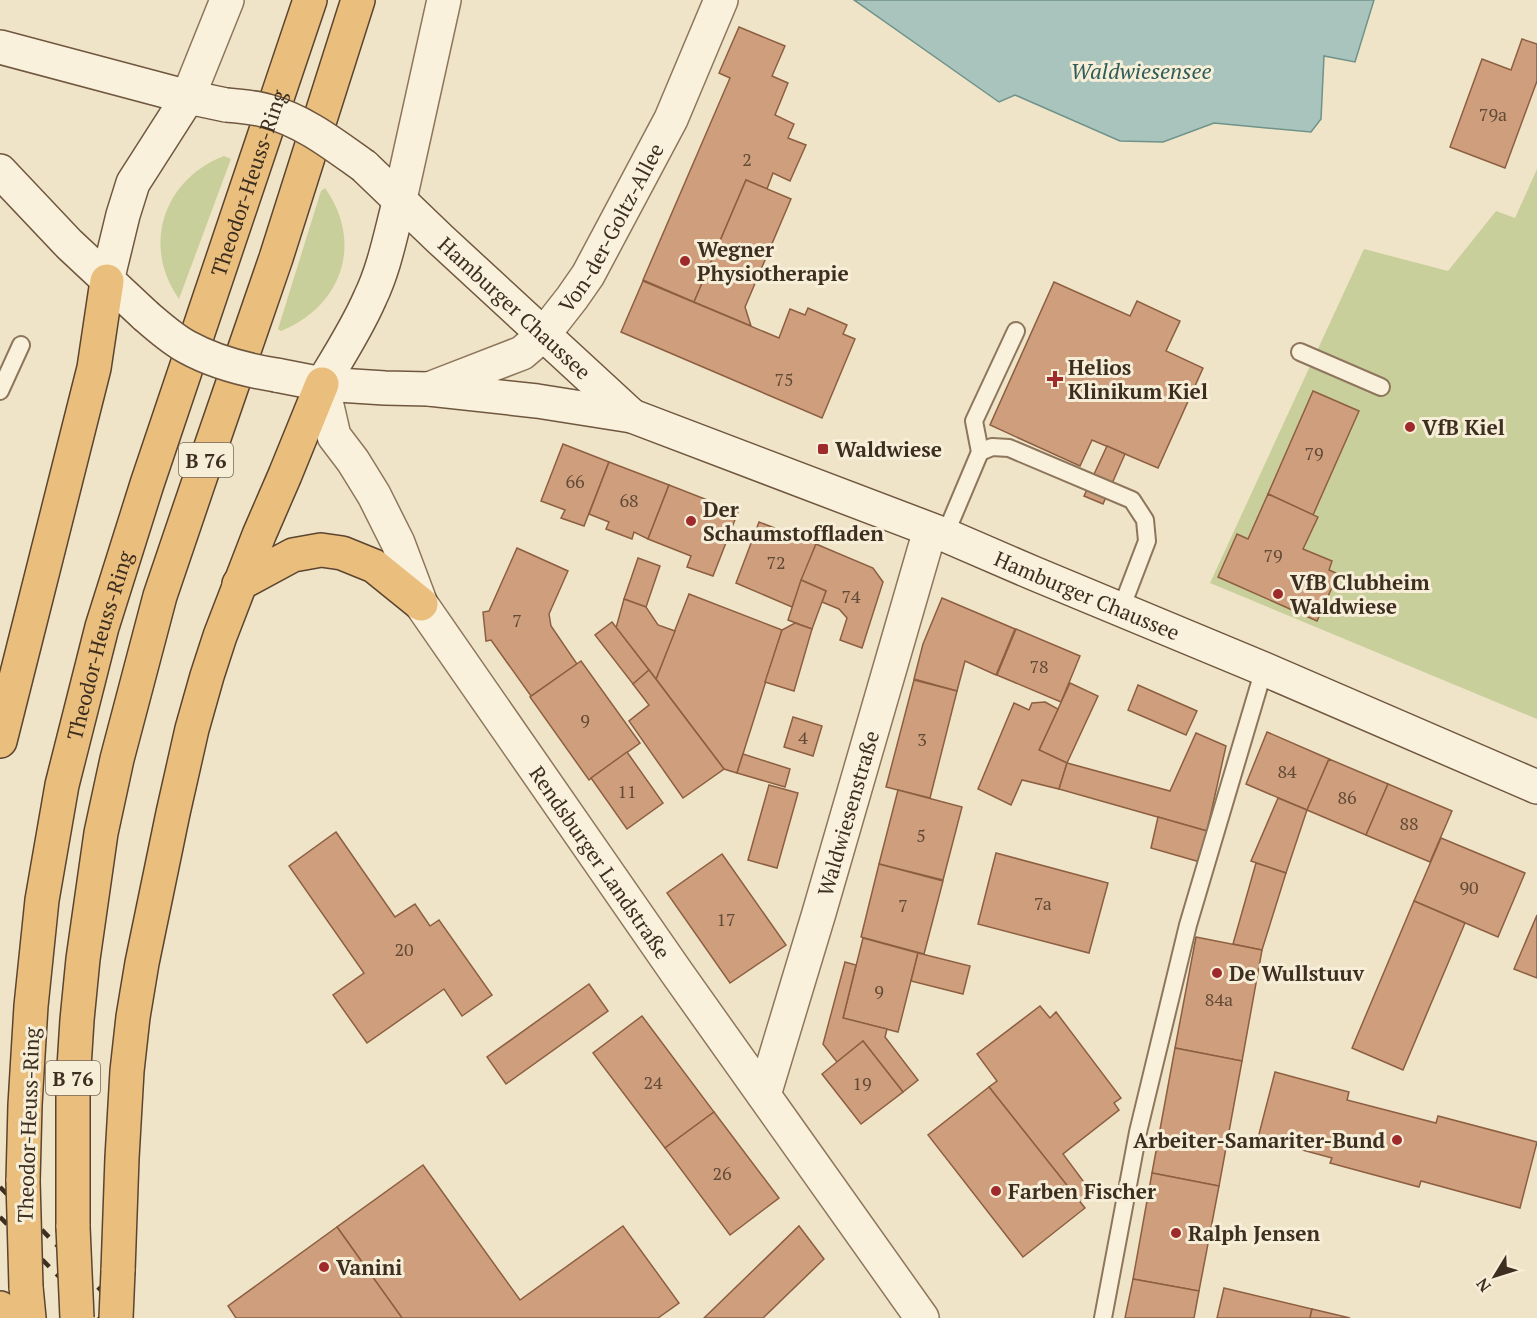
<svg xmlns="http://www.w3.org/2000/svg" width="1537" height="1318" font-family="'PT Serif',serif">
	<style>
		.green { fill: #c9cf9b }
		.water { fill: #a9c4bc; stroke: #6f938a; stroke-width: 1.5 }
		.building { fill: #cf9f7d; stroke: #8d5f41; stroke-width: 1.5 }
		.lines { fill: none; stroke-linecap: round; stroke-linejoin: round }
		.service-casing { stroke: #8d765c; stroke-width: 20 }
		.minor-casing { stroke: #8d765c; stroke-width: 36 }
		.secondary-casing { stroke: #6f573f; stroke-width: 36 }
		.trunk-casing { stroke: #5b4430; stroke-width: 36 }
		.service { stroke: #faf1dc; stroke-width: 16 }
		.minor { stroke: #faf1dc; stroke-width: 33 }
		.secondary { stroke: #faf1dc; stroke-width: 33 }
		.trunk { stroke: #eabe7c; stroke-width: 33 }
		.rail { stroke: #3d2e20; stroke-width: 4.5; stroke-dasharray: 10 10; stroke-linecap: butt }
		.secondary-bridge-casing { stroke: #6f573f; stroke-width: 36; stroke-linecap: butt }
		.trunk-bridge-casing { stroke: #5b4430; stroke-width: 36; stroke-linecap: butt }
		.secondary-bridge { stroke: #faf1dc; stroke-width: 33 }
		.trunk-bridge { stroke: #eabe7c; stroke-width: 33 }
		.poi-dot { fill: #9e2a2b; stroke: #f7eed8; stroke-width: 2 }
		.labels { text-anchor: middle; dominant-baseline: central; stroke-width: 6; stroke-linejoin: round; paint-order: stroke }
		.number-label { font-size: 18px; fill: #624a37 }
		.shield { fill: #f7eed8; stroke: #756857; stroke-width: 1.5 }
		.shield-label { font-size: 20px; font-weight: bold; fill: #3d2e20 }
		.street-label { font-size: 21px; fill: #3d2e20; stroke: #f7eed8 }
		.poi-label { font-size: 21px; font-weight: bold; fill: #3d2e20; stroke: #f7eed8; text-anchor: start }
		.water-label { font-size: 22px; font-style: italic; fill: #2f5d5a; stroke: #f7eed8 }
	</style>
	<rect width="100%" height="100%" fill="#f0e4c8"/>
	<g class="green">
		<path d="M224,156l7,3 -52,140c-38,-54 -15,-120 45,-143z"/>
		<path d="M1537,169v550l-327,-136 154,-334 84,22 48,-60 19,7z"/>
		<path d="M325,188c39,55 17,118 -44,143l-3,-2 43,-138z"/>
	</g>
	<path class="water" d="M854,0h520l-19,62 -31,-6 -3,63 -10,13 -97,-9 -51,19 -43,-1 -105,-46 -16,7z"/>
	<g class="building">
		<path d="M739,27l46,19 -13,30 16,7 -13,32 19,9 -6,14 18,7 -16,36 -17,-8 -6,16 -21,-9 -52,122 -51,-22 87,-202 -11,-5z"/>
		<path d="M1522,39l15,5v37l-32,87 -55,-21 32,-88 29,11z"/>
		<path d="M746,180l45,19 -46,108 6,19 -57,-24z"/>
		<path d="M643,281l136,57 11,-29 15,6 3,-7 39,17 -4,9 12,5 -33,79 -201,-86z"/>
		<path d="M1054,282l76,34 7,-15 43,20 -14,30 37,17 -45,100 -66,-28 -12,26 -90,-41z"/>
		<path d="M1313,391l46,20 -46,104 -45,-21z"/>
		<path d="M563,444l46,18 -25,64 -23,-8 4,-8 -24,-9z"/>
		<path d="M1107,446l18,8 -22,50 -19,-8z"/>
		<path d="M609,462l60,23 -21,54 -14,-7 -2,7 -26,-10 3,-7 -20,-8z"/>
		<path d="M669,485l69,27 -25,64 -26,-9 4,-11 -43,-17z"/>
		<path d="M1268,494l50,23 -15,32 29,12 -3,9 9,4 -21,47 -99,-44 19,-43 11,5z"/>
		<path d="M759,522l57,22 -24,63 -56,-24z"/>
		<path d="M816,544l57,24 10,14 -21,66 -22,-8 7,-22 -8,-9 -17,-7 4,-11 -25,-11z"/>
		<path d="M517,548l51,23 -19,43 2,12 26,38 -46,32 -40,-56 -5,1 -3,-29 6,-1z"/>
		<path d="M638,558l22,8 -14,41 -22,-8z"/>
		<path d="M801,580l25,11 -14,38 -24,-9z"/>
		<path d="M689,594l93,36 -45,143 -13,-4 -68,-90z"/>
		<path d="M942,598l73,31 -19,46 -31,-14 -8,30 -43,-12 9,-35z"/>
		<path d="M624,599l22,8 12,18 17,6 -19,48 -40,-51z"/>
		<path d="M612,622l37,48 -16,14 -38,-49z"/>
		<path d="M795,623l17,6 -18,62 -29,-9 17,-52z"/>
		<path d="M1016,629l64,27 -19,46 -64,-27z"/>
		<path d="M581,661l59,82 -51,37 -59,-83z"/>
		<path d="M649,670l75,99 -41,29 -54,-77 20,-16 -16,-21z"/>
		<path d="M914,680l43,11 -27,107 -44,-11z"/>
		<path d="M1070,683l28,13 -31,67 -28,-13z"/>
		<path d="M1138,685l59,26 -11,24 -58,-25z"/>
		<path d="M1045,702l13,7 -19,41 28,13 -8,26 -37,-9 -11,25 -33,-16 36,-86 15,7 3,-7z"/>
		<path d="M793,717l29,9 -9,30 -29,-9z"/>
		<path d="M1267,732l62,27 -22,51 -61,-26z"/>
		<path d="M1196,733l30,13 -19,85 -148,-42 8,-26 103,28z"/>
		<path d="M627,752l36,51 -36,26 -36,-51z"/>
		<path d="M743,754l47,15 -5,18 -48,-14z"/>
		<path d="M1329,759l59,25 -22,51 -59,-25z"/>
		<path d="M1388,784l64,27 -22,51 -64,-27z"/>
		<path d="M769,785l29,8 -21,75 -29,-8z"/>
		<path d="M898,790l64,17 -19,73 -64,-16z"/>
		<path d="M1278,798l29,12 -21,63 -35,-12z"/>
		<path d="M1158,817l49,14 -7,31 -49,-14z"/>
		<path d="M336,832l59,85 20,-13 15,22 9,-6 53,75 -30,21 -18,-27 -77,54 -34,-48 31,-22 -75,-107z"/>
		<path d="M1441,838l84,35 -27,64 -84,-36z"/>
		<path d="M996,853l112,30 -19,70 -111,-29z"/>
		<path d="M722,854l64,91 -56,38 -63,-90z"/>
		<path d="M1256,863l30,10 -24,77 -29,-6z"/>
		<path d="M879,864l64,17 -19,73 -63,-17z"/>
		<path d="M1414,901l51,22 -62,147 -51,-22z"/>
		<path d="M1537,915v63l-23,-9z"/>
		<path d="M1196,937l66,13 -20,111 -67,-13z"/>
		<path d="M863,938l55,15 -20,79 -55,-14z"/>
		<path d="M918,953l52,13 -7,28 -52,-13z"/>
		<path d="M845,962l11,3 -13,53 44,11 -2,8 33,43 -15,12 -40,-51 -26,21 -14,-18z"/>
		<path d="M589,984l19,27 -102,73 -19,-27z"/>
		<path d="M1040,1006l10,12 6,-6 65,86 -7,5 5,7 -56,44 29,39 -13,8 -90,-114 8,-6 -20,-27z"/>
		<path d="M642,1016l72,96 -49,36 -72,-95z"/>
		<path d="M863,1041l40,51 -42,32 -39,-50z"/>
		<path d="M1175,1048l67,13 -23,125 -67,-13z"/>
		<path d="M1275,1072l74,20 -2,8 89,23 2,-7 99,26 -17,66 -99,-27 -2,6 -89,-24 2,-5 -74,-20z"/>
		<path d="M989,1087l96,121 -62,49 -95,-122z"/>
		<path d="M714,1112l65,86 -49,37 -65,-87z"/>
		<path d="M423,1165l97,135 103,-74 56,77 -21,15h-256l-65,-91z"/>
		<path d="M1152,1173l67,13 -20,105 -66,-12z"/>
		<path d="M799,1226l25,33 -61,59h-59z"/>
		<path d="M337,1227l65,91h-166l-8,-12z"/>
		<path d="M1133,1279l66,12 -5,27h-69z"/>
		<path d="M1224,1288l88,21 -2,9h-93z"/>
		<path d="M1312,1309l38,9h-40z"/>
	</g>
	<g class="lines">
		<defs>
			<g id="service">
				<path d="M1300,352l81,35"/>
				<path d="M0,391l21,-46"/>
				<path d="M980,452l12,-5 17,1 123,52 13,20 2,21 -26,68"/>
				<path d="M945,535l35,-83 -6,-31 42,-90"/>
				<path d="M1103,1318l35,-186 50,-207 76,-256"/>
			</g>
			<g id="minor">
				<path d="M188,97l39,-97"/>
				<path d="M400,199l44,-199"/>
				<path id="s1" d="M322,384l12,52 19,25 21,34 24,48 23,61 256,369 245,345"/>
				<path id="s2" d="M429,389l93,-36 21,-18 29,-37 16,-23 83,-156 50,-119"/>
				<path id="s3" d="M764,1095l55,-182 111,-383"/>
			</g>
			<g id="secondary">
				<path d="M0,47l188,50 38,8"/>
				<path id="s4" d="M364,166l76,73 192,177"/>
				<path d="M0,171l69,73 77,72"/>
				<path d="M107,281l16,-66 10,-32 55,-86"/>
				<path id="s5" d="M276,375l46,9 63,4 44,1 108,12 95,15 313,119 88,38 231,96 273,118"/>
				<path d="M322,384c17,-28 35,-56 48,-86 15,-31 21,-66 30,-99"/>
			</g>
			<g id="trunk">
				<path d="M239,584l54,-29 28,-5 21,3 32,13 47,38"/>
				<path d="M0,741l94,-373 13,-87"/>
				<path id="s6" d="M23,1181l2,-76 6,-99 11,-106 20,-115 40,-158 45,-143 163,-484"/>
				<path d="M73,1227v-144l4,-63 6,-61 18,-126 16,-74 43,-163 37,-109 79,-229 82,-258"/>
				<path d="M118,1271l4,-113 5,-87 6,-54 9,-54 31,-150 19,-84 15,-53 13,-40 39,-101 26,-60 37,-91"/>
				<path d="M26,1287l3,31"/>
				<path d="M0,1308l2,10"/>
			</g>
		</defs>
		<use href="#service" class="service-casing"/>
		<use href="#minor" class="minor-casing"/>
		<use href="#secondary" class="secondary-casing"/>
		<use href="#trunk" class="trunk-casing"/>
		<use href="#service" class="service"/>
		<use href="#minor" class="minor"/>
		<use href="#secondary" class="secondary"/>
		<use href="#trunk" class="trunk"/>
		<g class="rail">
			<path d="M0,1187l128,131"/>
			<path d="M0,1217l100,101"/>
		</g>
		<defs>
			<g id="secondary-bridge">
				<path d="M226,105c14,1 28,2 41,6 37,10 66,33 97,55"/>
				<path d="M146,316c13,11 26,23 41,31 27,15 58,23 89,28"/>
			</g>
			<g id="trunk-bridge">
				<path d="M23,1181l3,106"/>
				<path d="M73,1227l4,91"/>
				<path d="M116,1318l2,-47"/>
			</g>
		</defs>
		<use href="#secondary-bridge" class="secondary-bridge-casing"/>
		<use href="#trunk-bridge" class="trunk-bridge-casing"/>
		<use href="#secondary-bridge" class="secondary-bridge"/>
		<use href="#trunk-bridge" class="trunk-bridge"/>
	</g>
	<g class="poi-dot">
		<circle cx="685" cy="261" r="6"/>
		<path d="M1052 370h6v6h6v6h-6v6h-6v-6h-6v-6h6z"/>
		<circle cx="1410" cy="427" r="6"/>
		<rect x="817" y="443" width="12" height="12" rx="3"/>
		<circle cx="691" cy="521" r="6"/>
		<circle cx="1278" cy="594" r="6"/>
		<circle cx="1217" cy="973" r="6"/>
		<circle cx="1397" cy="1140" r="6"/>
		<circle cx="996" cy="1191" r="6"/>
		<circle cx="1176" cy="1233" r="6"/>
		<circle cx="324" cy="1267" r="6"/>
	</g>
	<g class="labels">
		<g class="number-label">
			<text x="1493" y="114">79a</text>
			<text x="747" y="159">2</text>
			<text x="784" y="379">75</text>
			<text x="1314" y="453">79</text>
			<text x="575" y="481">66</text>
			<text x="629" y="500">68</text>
			<text x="1273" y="555">79</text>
			<text x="776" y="562">72</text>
			<text x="851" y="596">74</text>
			<text x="517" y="620">7</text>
			<text x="1039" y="666">78</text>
			<text x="585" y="720">9</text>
			<text x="803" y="737">4</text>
			<text x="922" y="739">3</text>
			<text x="1287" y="771">84</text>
			<text x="627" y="791">11</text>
			<text x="1347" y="797">86</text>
			<text x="1409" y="823">88</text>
			<text x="921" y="835">5</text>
			<text x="1469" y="887">90</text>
			<text x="1043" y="903">7a</text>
			<text x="903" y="905">7</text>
			<text x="726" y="919">17</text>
			<text x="404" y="949">20</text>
			<text x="879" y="991">9</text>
			<text x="1219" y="999">84a</text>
			<text x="653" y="1082">24</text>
			<text x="862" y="1083">19</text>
			<text x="722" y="1173">26</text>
		</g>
		<g class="shield">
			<rect x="179" y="443" width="54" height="34" rx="4.5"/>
			<rect x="46" y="1061" width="54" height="34" rx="4.5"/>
		</g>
		<g class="shield-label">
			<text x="206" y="460">B 76</text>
			<text x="73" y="1078">B 76</text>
		</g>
		<g class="street-label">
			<text stroke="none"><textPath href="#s6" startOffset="1029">Theodor-Heuss-Ring</textPath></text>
			<text stroke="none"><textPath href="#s2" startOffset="255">Von-der-Goltz-Allee</textPath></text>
			<text stroke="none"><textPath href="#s4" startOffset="207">Hamburger Chaussee</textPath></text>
			<text stroke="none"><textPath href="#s5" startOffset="848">Hamburger Chaussee</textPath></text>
			<text stroke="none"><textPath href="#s6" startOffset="543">Theodor-Heuss-Ring</textPath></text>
			<text stroke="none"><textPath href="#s3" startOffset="294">Waldwiesenstraße</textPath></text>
			<text stroke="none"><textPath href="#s1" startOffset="558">Rendsburger Landstraße</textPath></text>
			<text transform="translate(28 1125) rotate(-88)">Theodor-Heuss-Ring</text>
		</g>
		<g class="poi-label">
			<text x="697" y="249">Wegner<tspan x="697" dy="24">Physiotherapie</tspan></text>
			<text x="1068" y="367">Helios<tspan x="1068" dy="24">Klinikum Kiel</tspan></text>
			<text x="1422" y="427">VfB Kiel</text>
			<text x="835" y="449">Waldwiese</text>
			<text x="703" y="509">Der<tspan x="703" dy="24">Schaumstoffladen</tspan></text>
			<text x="1290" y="582">VfB Clubheim<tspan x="1290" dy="24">Waldwiese</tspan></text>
			<text x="1229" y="973">De Wullstuuv</text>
			<text x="1385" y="1140" text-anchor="end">Arbeiter-Samariter-Bund</text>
			<text x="1008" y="1191">Farben Fischer</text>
			<text x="1188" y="1233">Ralph Jensen</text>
			<text x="336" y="1267">Vanini</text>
		</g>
		<g class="water-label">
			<text x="1141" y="70">Waldwiesensee</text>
		</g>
	</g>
	<g transform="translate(1495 1276) rotate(232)" stroke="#f7eed8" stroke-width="4.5" paint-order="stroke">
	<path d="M0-4.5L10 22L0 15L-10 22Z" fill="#3d2e20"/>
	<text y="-9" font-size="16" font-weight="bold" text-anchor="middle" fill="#3d2e20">N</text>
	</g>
</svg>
